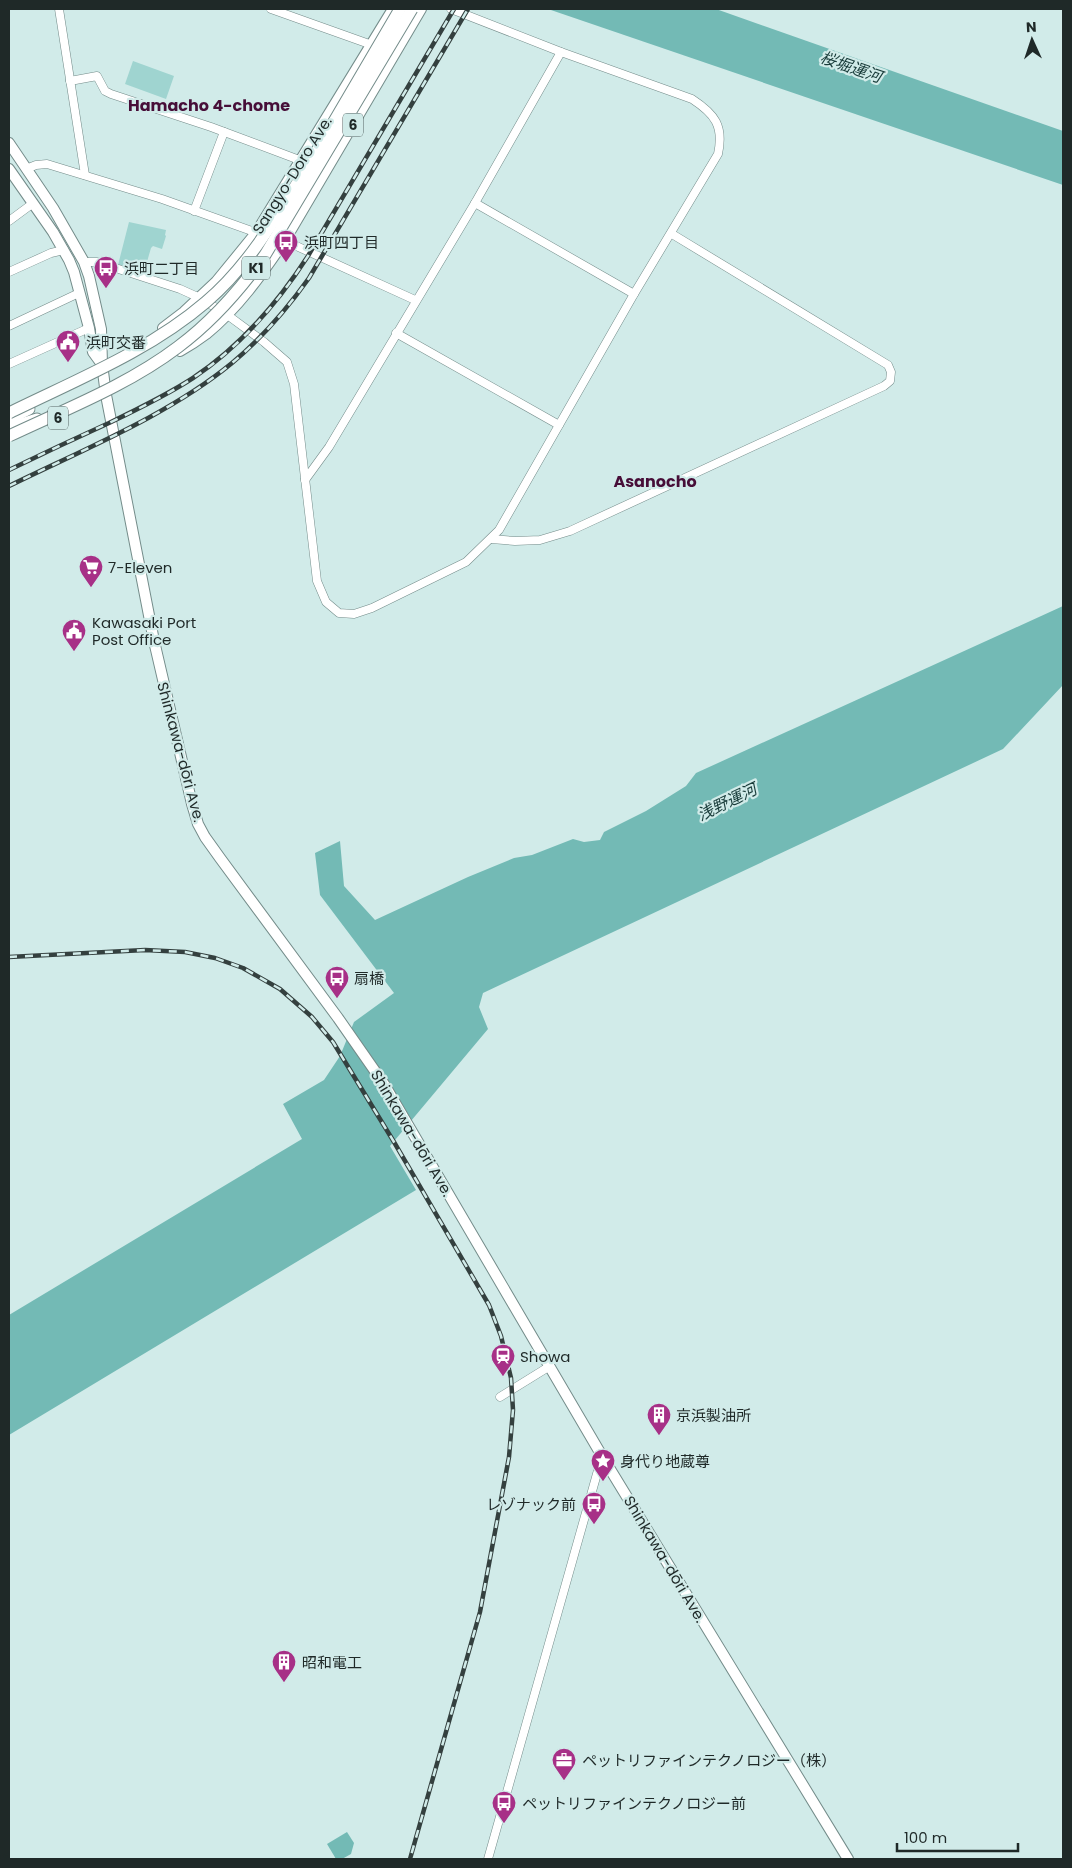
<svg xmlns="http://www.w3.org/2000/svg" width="1072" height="1868" font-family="Poppins,'Noto Sans JP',sans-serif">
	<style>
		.green { fill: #9fd4d0 }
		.water { fill: #73bab5 }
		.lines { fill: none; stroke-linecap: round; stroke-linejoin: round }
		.minor-casing { stroke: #748c8a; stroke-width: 9 }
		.major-casing { stroke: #748c8a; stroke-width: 12 }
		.highway-casing { stroke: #748c8a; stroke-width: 13 }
		.minor { stroke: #fff; stroke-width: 8 }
		.major { stroke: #fff; stroke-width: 10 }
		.highway { stroke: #fff; stroke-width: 11 }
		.rail-casing { stroke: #34403f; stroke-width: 4.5 }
		.rail { stroke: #d1ebe9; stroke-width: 2.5; stroke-dasharray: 8; stroke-linecap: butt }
		.highway-bridge-casing { stroke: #748c8a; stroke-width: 13; stroke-linecap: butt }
		.highway-bridge { stroke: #fff; stroke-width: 11 }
		.labels { text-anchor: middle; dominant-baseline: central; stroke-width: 4.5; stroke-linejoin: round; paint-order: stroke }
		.shield { fill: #d1ebe9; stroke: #546362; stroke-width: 1 }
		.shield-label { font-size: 14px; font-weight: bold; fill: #1f2928 }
		.street-label { font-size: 15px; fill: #1f2928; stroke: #d1ebe9 }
		.poi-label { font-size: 15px; fill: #1f2928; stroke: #d1ebe9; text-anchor: start }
		.water-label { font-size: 16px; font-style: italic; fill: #193c3a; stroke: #d1ebe9 }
		.neighbourhood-label { font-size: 16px; font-weight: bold; fill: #470e38; stroke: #d1ebe9 }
	</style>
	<rect width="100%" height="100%" fill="#d1ebe9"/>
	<g class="green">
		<path d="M133,61l41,15 -8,23 -41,-15z"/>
		<path d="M129,222l37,8 -1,5 1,1 -4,13 -9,-3 -2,2 -7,24 -26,-7z"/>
	</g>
	<g class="water">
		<path d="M548,9h168l347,122v54z"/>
		<path d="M1063,606v79l-60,64 -520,244 -4,14 9,22 -98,117 26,44 -407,245v-120l293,-176 -19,-35 41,-24 16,-24 14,-34 40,-29 -74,-98 -5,-42 25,-12 4,45 31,34 93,-43 46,-19 18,-3 41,-16 11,3 16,-2 4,-8 42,-21 40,-25 10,-13z"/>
		<path d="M347,1832l7,11 -3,11 -9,5h-6l-9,-15z"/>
	</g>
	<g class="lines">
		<defs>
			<g id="minor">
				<path d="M59,9l26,166"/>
				<path d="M271,9l101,36"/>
				<path d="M70,81l27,-5 8,15 6,3 100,33 91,34"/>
				<path d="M26,169l10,-4 11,-1 115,35 98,35"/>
				<path d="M475,203l159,91"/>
				<path d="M194,211l30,-79"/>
				<path d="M9,221l23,-17"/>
				<path d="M281,239l134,61"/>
				<path d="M84,262h13l83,27 20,9 26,16 38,28 23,20 7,22 23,197 9,21 13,11 15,1 18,-6 94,-46 33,-32 135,-236 84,-140c6,-28 -3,-40 -26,-55l-131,-47 -110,-43"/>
				<path d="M9,272l42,-19 13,-3"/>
				<path d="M9,326l70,-33"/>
				<path d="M396,333l163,92"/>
				<path d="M9,364l80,-36"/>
				<path d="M305,480l24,-33 146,-244 86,-151"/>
				<path d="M491,539l24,2 25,-1 30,-9 314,-145 6,-5 1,-9 -3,-7 -216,-131"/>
				<path d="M500,1397l50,-31"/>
				<path d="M488,1859l114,-403"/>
			</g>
			<g id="major">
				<path d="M9,143l44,65 31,54 5,14 12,53 1,35 4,31 48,246 38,163 6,20 7,13 15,21 118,160 46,66 218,372 246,403"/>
				<path d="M9,169l44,63 16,28 5,12 15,56 4,24 8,11"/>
				<path d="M163,328l21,-16 32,-30 40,-49 137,-224"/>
				<path d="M180,351c9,-5 18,-11 26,-17 32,-26 56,-60 79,-94l136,-231"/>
			</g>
			<g id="highway">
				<path d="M9,419l20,-10"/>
				<path d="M9,428l28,-9"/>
			</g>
		</defs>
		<use href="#minor" class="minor-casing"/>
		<use href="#major" class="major-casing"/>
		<use href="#highway" class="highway-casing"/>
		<use href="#minor" class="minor"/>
		<use href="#major" class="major"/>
		<use href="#highway" class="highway"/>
		<defs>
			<g id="rail">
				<path d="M9,470c33,-16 67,-32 100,-47 29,-14 58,-28 84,-45 48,-32 84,-74 115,-122l146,-247"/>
				<path d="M9,486c73,-36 160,-71 223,-123 30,-25 55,-54 77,-85l159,-269"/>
				<path d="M9,957l136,-7 40,2 30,6 28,10 37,21 32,28 21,25 61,100 95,163 12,31 10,42 2,32 -4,47 -29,155 -70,247"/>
			</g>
		</defs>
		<use href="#rail" class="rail-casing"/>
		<use href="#rail" class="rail"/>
		<defs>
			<g id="highway-bridge">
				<path d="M9,413c67,-33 140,-62 197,-111 46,-39 75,-93 106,-143 29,-50 59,-100 88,-150"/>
				<path d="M9,436c57,-27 119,-51 169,-89 35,-26 62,-57 87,-92l147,-246"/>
			</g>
		</defs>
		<use href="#highway-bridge" class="highway-bridge-casing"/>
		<use href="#highway-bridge" class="highway-bridge"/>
	</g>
	<defs>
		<symbol id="bus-pin" viewBox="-11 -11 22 30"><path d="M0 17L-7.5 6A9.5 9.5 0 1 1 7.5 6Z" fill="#a73087" stroke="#d1ebe9"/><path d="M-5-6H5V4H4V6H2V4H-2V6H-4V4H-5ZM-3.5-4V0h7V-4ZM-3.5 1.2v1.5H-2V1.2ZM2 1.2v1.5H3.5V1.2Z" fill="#fff"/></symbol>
		<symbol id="civic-pin" viewBox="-11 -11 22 30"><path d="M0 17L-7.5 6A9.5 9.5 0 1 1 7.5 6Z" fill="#a73087" stroke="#d1ebe9"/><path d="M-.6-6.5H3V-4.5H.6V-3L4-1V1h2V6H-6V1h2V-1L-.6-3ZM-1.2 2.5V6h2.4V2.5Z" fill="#fff"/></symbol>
		<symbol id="supermarket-pin" viewBox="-11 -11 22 30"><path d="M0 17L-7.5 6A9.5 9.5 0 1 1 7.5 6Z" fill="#a73087" stroke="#d1ebe9"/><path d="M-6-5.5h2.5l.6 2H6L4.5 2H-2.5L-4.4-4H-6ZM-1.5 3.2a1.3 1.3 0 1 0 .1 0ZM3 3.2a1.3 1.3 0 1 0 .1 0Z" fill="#fff"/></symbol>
		<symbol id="station-pin" viewBox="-11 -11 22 30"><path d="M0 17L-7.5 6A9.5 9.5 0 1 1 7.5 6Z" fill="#a73087" stroke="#d1ebe9"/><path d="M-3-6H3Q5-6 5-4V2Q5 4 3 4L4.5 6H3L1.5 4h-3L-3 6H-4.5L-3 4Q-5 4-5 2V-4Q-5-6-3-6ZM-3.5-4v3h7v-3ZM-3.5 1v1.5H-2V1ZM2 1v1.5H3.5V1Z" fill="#fff"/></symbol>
		<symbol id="building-pin" viewBox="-11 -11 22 30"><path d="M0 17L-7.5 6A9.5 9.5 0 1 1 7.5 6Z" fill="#a73087" stroke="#d1ebe9"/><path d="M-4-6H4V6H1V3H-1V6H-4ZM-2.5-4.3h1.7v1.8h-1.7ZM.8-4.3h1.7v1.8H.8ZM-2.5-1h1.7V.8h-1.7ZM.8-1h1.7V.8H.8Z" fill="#fff"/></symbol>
		<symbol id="sight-pin" viewBox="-11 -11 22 30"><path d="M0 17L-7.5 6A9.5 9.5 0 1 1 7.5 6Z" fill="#a73087" stroke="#d1ebe9"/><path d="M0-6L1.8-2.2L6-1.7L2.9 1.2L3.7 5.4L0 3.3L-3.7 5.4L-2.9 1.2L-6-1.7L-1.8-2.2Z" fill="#fff"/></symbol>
		<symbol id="office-pin" viewBox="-11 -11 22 30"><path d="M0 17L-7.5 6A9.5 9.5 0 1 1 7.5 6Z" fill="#a73087" stroke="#d1ebe9"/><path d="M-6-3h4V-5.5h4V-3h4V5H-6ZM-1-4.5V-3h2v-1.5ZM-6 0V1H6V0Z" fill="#fff"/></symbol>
	</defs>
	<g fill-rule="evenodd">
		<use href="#bus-pin" x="272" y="228" width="28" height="38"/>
		<use href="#bus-pin" x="92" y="254" width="28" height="38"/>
		<use href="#civic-pin" x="54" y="328" width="28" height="38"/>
		<use href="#supermarket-pin" x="77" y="553" width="28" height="38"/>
		<use href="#civic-pin" x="60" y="617" width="28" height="38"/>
		<use href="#bus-pin" x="323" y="964" width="28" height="38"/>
		<use href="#station-pin" x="489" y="1342" width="28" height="38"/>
		<use href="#building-pin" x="645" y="1401" width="28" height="38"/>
		<use href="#sight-pin" x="589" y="1447" width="28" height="38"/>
		<use href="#bus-pin" x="580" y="1490" width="28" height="38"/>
		<use href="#building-pin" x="270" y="1648" width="28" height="38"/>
		<use href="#office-pin" x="550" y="1746" width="28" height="38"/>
		<use href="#bus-pin" x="490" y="1789" width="28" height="38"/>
	</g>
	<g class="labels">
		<g class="shield">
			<rect x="343" y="113.5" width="20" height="23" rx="4"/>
			<rect x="242" y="256.5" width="28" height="23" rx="4"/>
			<rect x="48" y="406.5" width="20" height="23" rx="4"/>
		</g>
		<g class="shield-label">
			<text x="353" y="125">6</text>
			<text x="256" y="268">K1</text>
			<text x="58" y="418">6</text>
		</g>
		<g class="street-label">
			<text transform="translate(292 175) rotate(-58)">Sangyo-Doro Ave.</text>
			<text transform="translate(181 752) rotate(75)">Shinkawa-dōri Ave.</text>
			<text transform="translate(412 1133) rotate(59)">Shinkawa-dōri Ave.</text>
			<text transform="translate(665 1559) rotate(59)">Shinkawa-dōri Ave.</text>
		</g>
		<g class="poi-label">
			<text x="304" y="242">浜町四丁目</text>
			<text x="124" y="268">浜町二丁目</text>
			<text x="86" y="342">浜町交番</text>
			<text x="108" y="567">7-Eleven</text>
			<text x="92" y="622">Kawasaki Port<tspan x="92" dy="17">Post Office</tspan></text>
			<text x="354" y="978">扇橋</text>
			<text x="520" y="1356">Showa</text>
			<text x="676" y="1415">京浜製油所</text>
			<text x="620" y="1461">身代り地蔵尊</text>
			<text x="576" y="1504" text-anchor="end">レゾナック前</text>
			<text x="302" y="1662">昭和電工</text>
			<text x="582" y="1760">ペットリファインテクノロジー（株）</text>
			<text x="522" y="1803">ペットリファインテクノロジー前</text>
		</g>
		<g class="water-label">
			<text transform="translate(851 67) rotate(19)">桜堀運河</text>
			<text transform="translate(727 802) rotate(-26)">浅野運河</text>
		</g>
		<g class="neighbourhood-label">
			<text x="209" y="105">Hamacho 4-chome</text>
			<text x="655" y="481">Asanocho</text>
		</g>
	</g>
	<rect width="1072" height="1868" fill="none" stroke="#1f2928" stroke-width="20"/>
	<g transform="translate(1032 40) rotate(357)" stroke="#d1ebe9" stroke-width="4" paint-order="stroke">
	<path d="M0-4L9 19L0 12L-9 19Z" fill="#1f2928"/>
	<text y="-8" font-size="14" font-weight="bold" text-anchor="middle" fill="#1f2928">N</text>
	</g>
	<path d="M897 1843v8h121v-8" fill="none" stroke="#1f2928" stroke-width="2.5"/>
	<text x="904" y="1843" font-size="15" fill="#1f2928" stroke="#d1ebe9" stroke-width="4" paint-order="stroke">100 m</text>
</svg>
